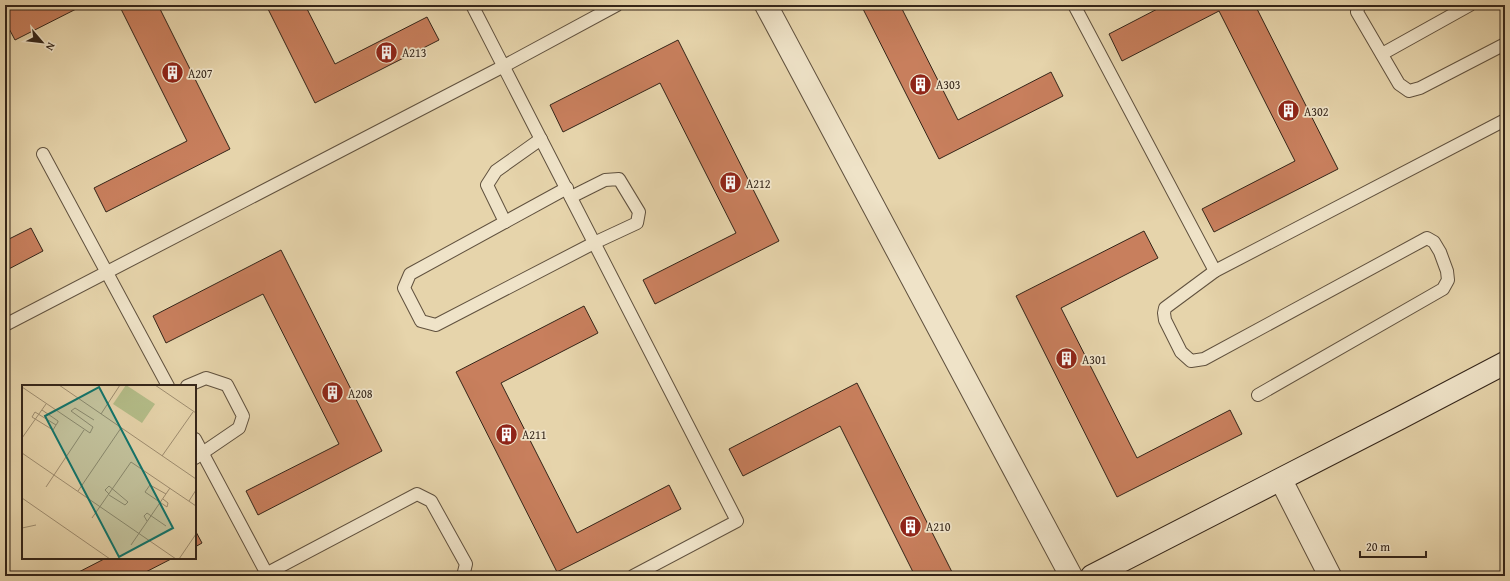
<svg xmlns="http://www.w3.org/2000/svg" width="1510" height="581" font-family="'Gentium Book Plus',serif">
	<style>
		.building { fill: #c87f5d; stroke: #342519 }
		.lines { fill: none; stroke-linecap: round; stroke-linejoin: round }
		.lane-casing { stroke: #60513e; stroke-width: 14 }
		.street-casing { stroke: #60513e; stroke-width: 24 }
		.secondary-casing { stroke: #342519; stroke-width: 24 }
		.lane { stroke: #efe3c8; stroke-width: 12 }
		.street { stroke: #efe3c8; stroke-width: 22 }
		.secondary { stroke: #efe3c8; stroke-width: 22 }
		.labels { text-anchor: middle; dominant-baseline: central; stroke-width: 3.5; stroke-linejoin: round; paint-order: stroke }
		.poi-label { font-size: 12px; fill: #342519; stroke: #efe3c8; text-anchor: start }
		.inset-road { fill: none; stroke: #9f8e71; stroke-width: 1 }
		.view { fill: #0f766e; fill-opacity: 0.15; stroke: #0f766e; stroke-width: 2 }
		.inset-edge { fill: none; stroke: #342519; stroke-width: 2 }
	</style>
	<rect width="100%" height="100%" fill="#e6d4ab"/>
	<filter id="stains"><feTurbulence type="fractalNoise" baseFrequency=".005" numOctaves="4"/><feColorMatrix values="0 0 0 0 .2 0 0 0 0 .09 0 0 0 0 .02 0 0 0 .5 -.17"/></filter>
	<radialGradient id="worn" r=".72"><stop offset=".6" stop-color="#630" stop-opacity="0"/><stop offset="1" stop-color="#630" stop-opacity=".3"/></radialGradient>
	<g class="building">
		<path d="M17,5h67l-69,35 -10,-19v-10z"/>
		<path d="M119,5h39l72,144 -124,63 -12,-24 93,-47z"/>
		<path d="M266,5h39l30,59 92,-47 12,23 -124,63z"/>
		<path d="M861,5h39l58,115 93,-48 12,24 -124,63z"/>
		<path d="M1165,5h90l83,164 -124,63 -12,-23 93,-48 -76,-150 -97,50 -13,-27z"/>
		<path d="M678,40l101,201 -124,63 -12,-24 93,-47 -76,-150 -97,49 -13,-27z"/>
		<path d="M31,228l12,23 -38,20v-30z"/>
		<path d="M1144,231l14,27 -97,50 76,150 93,-48 12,24 -125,63 -101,-201z"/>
		<path d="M281,250l101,201 -124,64 -12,-24 93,-47 -76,-150 -97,49 -13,-27z"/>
		<path d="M584,306l14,27 -97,50 76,150 92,-48 12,24 -124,63 -101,-200z"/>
		<path d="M857,383l97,193h-39l-75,-150 -97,50 -14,-27z"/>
		<path d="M195,530l7,13 -7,4z"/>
		<path d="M106,558h67l-35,18h-67z"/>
	</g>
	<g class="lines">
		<defs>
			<g id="lane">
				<path d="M472,5l265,516 -104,55"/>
				<path d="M1074,5l141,266"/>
				<path d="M1359,5l-2,7 42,72 10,7 11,-3 85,-44"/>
				<path d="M1382,54l88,-49"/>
				<path d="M43,154l125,232"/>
				<path d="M567,188l-157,86 -6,14 17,33 15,4 158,-82 43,-20 2,-11 -20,-33 -14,1 -34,17"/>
				<path d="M505,222l-18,-37 9,-14 45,-32"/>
				<path d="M5,325l499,-259 113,-61"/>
				<path d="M187,386l19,-8 21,7 16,31 -4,12 -44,30"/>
				<path d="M1258,395l185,-106 5,-9 -1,-9 -7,-19 -6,-10 -7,-4 -223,121 -13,2 -10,-9 -16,-32 -1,-7 1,-5 50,-37 290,-151"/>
				<path d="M195,439l73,137"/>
				<path d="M262,576l155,-82 14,7 35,63 -3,12"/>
			</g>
			<g id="street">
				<path d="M766,5l305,571"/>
				<path d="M1281,480l49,96"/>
			</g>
			<path id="secondary" d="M1092,576l308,-158 105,-55"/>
		</defs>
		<use href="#lane" class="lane-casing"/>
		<use href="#street" class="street-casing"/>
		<use href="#secondary" class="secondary-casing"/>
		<use href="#lane" class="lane"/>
		<use href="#street" class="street"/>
		<use href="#secondary" class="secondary"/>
	</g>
	<defs>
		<symbol id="building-disc" viewBox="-11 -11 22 22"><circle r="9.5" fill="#8f2418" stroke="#efe3c8"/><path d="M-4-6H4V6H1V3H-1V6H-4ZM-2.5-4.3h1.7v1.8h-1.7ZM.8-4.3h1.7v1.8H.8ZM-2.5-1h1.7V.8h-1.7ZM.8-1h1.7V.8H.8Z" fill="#fff"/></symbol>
	</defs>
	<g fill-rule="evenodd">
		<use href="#building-disc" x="374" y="40" width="25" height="25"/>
		<use href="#building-disc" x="160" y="60" width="25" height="25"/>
		<use href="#building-disc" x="908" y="72" width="25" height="25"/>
		<use href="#building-disc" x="1276" y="98" width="25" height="25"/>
		<use href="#building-disc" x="718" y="170" width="25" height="25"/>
		<use href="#building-disc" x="1054" y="346" width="25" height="25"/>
		<use href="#building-disc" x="320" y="380" width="25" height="25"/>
		<use href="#building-disc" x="494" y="422" width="25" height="25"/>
		<use href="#building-disc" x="898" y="514" width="25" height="25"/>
	</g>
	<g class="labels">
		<g class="poi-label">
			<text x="402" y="52">A213</text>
			<text x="188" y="73">A207</text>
			<text x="936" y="84">A303</text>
			<text x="1304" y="111">A302</text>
			<text x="746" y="183">A212</text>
			<text x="1082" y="359">A301</text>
			<text x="348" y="393">A208</text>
			<text x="522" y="434">A211</text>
			<text x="926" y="526">A210</text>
		</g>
	</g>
	<g transform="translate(22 385)">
		<rect width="174" height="174" fill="#e6d4ab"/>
		<path d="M104,0l29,19 -13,19 -29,-19z" fill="#b4bd89"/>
		<path class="inset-road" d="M37,0l137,94M133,0l41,28M0,2l68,46 3,-6 -22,-16 4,-3 19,12M20,25l16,11v1l-2,3 -3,5 -21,-13 3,-5 21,13M79,29l19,-29M0,53l24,-34M0,68l154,106M140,71l31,-44M24,102l38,-57M56,106l43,-63M87,110l16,10 3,-3 -19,-16 -4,4 4,4M0,113l88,61M141,114l5,4 -1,4 -22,-15 5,-7 16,9M167,116l7,-11M70,133l39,-56 65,44M125,136l-3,-5 3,-3 19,13M0,143l14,-3M109,160l39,-57M157,174l17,-25"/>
		<path class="view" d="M77,2l74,141 -54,29 -74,-141z"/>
		<rect width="174" height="174" class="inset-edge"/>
	</g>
	<rect width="1510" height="581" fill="none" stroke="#e6d4ab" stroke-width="20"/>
	<rect x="6" y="6" width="1498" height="569" fill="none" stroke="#342519" stroke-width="2"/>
	<rect x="10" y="10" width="1490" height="561" fill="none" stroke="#342519"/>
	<g transform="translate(42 42) rotate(118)" stroke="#efe3c8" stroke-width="3" paint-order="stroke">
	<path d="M0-3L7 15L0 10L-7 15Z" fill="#342519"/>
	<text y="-6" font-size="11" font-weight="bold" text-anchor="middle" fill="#342519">N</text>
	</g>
	<path d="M1360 551v6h66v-6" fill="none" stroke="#342519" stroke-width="2"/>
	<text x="1366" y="551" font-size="12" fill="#342519" stroke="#efe3c8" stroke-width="3" paint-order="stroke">20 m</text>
	<rect width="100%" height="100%" filter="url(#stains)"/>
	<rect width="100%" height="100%" fill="url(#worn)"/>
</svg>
